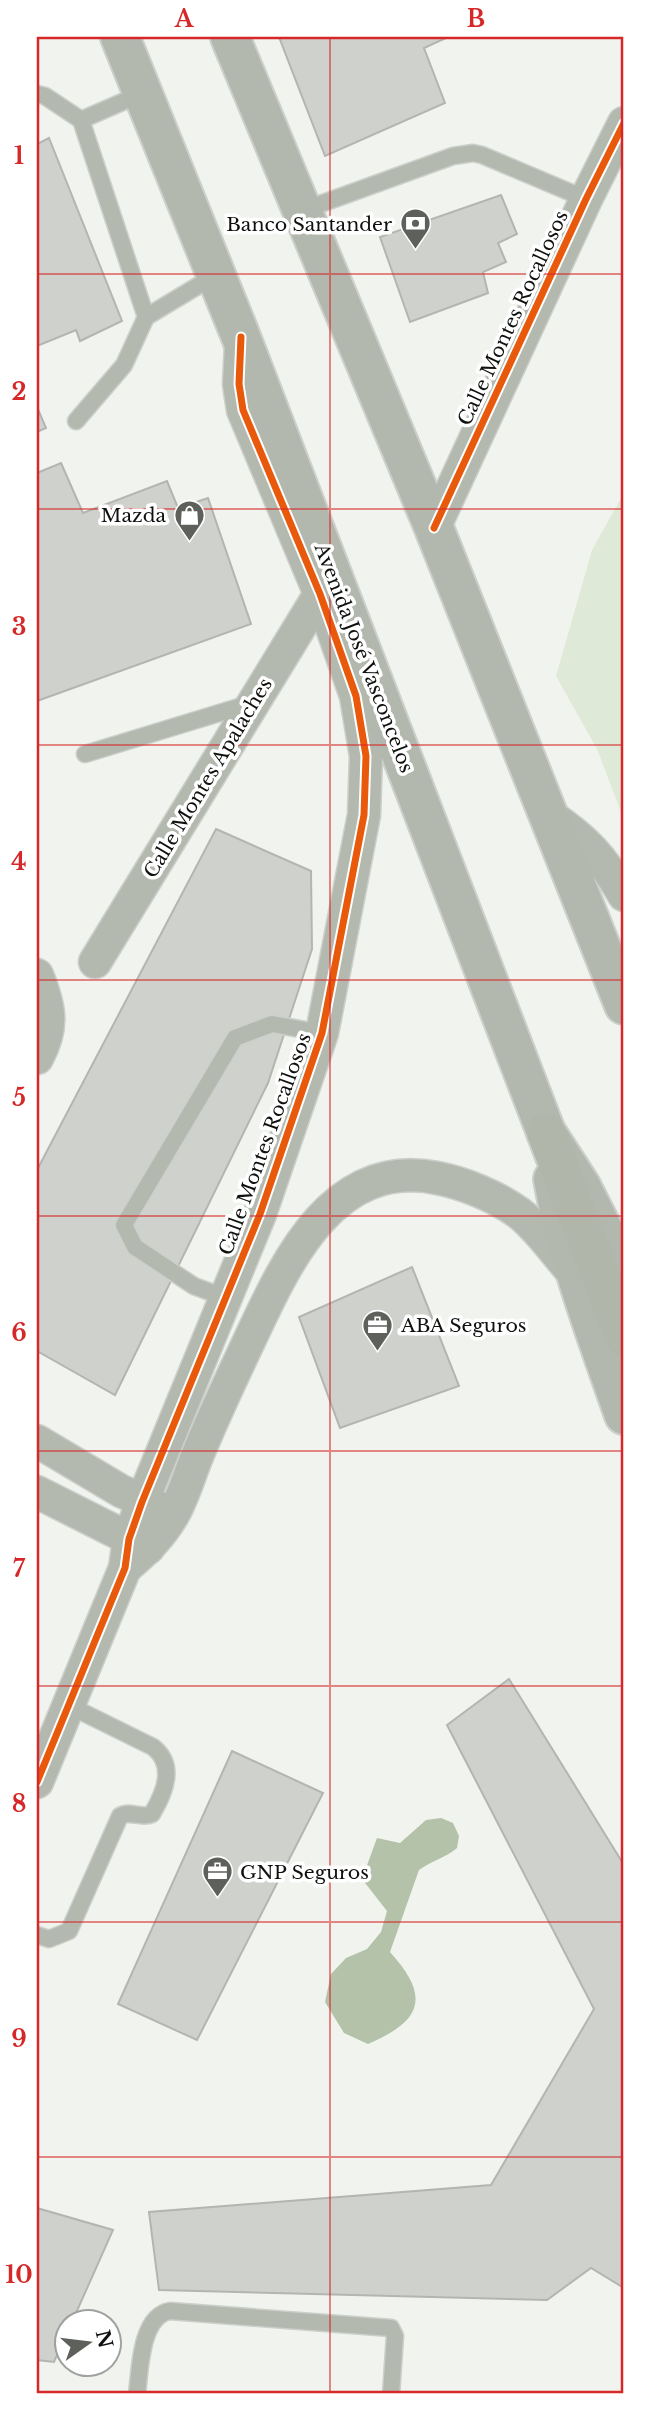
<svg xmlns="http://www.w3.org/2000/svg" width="661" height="2431" font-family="'Libre Baskerville',serif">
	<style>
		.green { fill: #dfe9d7 }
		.water { fill: #b3c2a9 }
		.building { fill: #cfd1cd; stroke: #b3b5b1; stroke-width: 2 }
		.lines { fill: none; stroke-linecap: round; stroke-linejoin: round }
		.lane-casing { stroke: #cdcfcb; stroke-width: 19 }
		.street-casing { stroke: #cdcfcb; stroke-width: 35 }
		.secondary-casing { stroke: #cdcfcb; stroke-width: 42 }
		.highway-casing { stroke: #cdcfcb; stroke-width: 42 }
		.lane { stroke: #b4b9af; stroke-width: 16 }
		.street { stroke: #b4b9af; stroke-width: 32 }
		.secondary { stroke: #b2b8ad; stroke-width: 38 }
		.highway { stroke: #b0b6aa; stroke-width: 38 }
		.cycleway-casing { stroke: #fff; stroke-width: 11 }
		.cycleway { stroke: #e8590c; stroke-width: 7 }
		.grid { fill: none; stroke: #d62828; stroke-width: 2; stroke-opacity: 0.55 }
		.labels { text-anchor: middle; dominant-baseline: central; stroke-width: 7; stroke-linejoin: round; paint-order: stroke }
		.poi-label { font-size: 19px; fill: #0f110e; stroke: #fff; text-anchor: end }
		.street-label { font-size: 19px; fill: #0f110e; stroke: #fff }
		.neatline { fill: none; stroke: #d62828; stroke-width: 2.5 }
		.grid-label { font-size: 23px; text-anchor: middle; font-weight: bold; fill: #d62828 }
	</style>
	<rect width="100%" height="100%" fill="#f1f4ee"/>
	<path class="green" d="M624,493v327l-27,-71 -41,-73 36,-126z"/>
	<path class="water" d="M441,1818l12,5 6,13 -2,12c-12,10 -26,13 -38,22l-29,82c41,45 32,69 -22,92l-24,-11 -19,-31 6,-28 15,-16 21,-9 14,-17 6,-21 -25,-32 15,-41 23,5 26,-23z"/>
	<g class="building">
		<path d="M279,37h169l-24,11 21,55 -120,53z"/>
		<path d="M49,138l73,183 -42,20 -4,-11 -39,16v-202z"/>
		<path d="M501,195l16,39 -19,9 8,19 -23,10 5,21 -78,29 -30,-85z"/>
		<path d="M37,407l9,21 -9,4z"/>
		<path d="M61,463l22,50 84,-32 11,27 30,-10 43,126 -214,77v-228z"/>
		<path d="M216,829l95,42 1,78 -44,134 -153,312 -78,-44v-181z"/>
		<path d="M412,1267l47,119 -119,42 -41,-111z"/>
		<path d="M509,1679l115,186v423l-33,-20 -44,32 -388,-10 -10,-78 342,-27 103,-176 -147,-284z"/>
		<path d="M232,1751l91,42 -126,247 -79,-36z"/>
		<path d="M37,2208l76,22 -41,92h-6v12l-12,28 -17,-2z"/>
	</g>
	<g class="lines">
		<defs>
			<g id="lane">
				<path d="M37,94l8,2 36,24 65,197"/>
				<path d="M81,120l62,-27"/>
				<path d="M301,211l152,-55 20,-3 9,2 104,44"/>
				<path d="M76,421l48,-56 22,-48 70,-42"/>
				<path d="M85,754l167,-51"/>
				<path d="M226,1298l-32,-12 -59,-39 -11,-22 111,-187 37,-14 50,9"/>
				<path d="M37,1935l12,4 20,-8 51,-115c10,-6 21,3 32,-2 13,-22 24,-49 1,-67l-85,-42"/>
				<path d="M137,2394c3,-22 3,-78 33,-83l221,17 4,8 -4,58"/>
			</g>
			<g id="street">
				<path d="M434,528l152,-329 38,-76"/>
				<path d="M549,815c37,25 53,42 75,80"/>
				<path d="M95,962l225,-368"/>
				<path d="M37,975c13,32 17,52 0,83"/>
				<path d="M37,1441l84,50 41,18"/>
				<path d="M37,1492l111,56"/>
				<path d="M125,1568c19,-16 37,-33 49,-55 10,-18 16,-40 24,-59 16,-39 34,-77 52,-115 36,-77 83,-182 187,-161 27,5 60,19 82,35 21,16 39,44 57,63"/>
				<path d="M37,1782l88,-214 4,-29 13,-37 118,-288 62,-181 42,-218 2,-59 -10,-60 -36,-102 -77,-184 -4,-26 2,-39"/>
			</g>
			<g id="secondary">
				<path d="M120,37l121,300 305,795 35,54 43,85"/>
				<path d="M230,37l204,491 190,477"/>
				<path d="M553,1179c14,81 44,158 71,236"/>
			</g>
			<path id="highway" d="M546,1132l78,205"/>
		</defs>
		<use href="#lane" class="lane-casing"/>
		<use href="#street" class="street-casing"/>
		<use href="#secondary" class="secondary-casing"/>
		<use href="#highway" class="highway-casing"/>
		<use href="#lane" class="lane"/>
		<use href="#street" class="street"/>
		<use href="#secondary" class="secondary"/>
		<use href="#highway" class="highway"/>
		<defs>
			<g id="cycleway">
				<path d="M434,528l152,-329 38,-76"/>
				<path d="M37,1782l88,-214 4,-29 13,-37 118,-288 62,-181 42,-218 2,-59 -10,-60 -36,-102 -77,-184 -4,-26 2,-47"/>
			</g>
		</defs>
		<use href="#cycleway" class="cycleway-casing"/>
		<use href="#cycleway" class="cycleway"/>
	</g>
	<path class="grid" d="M330,37v2357M37,274h587M37,509h587M37,745h587M37,980h587M37,1216h587M37,1451h587M37,1686h587M37,1922h587M37,2157h587"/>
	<defs>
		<symbol id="bank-pin" viewBox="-11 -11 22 30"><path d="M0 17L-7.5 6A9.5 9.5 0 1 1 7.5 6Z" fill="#5e605c" stroke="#fff"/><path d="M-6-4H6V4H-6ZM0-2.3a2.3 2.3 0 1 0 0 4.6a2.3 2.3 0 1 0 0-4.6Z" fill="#fff"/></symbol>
		<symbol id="shop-pin" viewBox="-11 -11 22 30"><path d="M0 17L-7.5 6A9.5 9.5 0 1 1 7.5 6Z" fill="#5e605c" stroke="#fff"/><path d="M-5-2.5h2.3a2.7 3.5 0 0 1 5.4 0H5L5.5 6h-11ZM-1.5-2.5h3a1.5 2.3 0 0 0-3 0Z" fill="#fff"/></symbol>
		<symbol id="office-pin" viewBox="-11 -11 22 30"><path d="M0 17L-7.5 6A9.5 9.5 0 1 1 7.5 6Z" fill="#5e605c" stroke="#fff"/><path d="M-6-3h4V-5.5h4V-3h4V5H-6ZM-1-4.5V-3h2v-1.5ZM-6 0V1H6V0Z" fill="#fff"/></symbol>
	</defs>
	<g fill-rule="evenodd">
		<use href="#bank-pin" x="398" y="206" width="35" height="47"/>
		<use href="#shop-pin" x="172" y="498" width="35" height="47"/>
		<use href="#office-pin" x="360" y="1308" width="35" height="47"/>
		<use href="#office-pin" x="200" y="1854" width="35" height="47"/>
	</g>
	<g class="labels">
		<g class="poi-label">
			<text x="392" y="224">Banco Santander</text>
			<text x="166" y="515">Mazda</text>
			<text x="401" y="1325" text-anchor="start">ABA Seguros</text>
			<text x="240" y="1872" text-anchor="start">GNP Seguros</text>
		</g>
		<g class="street-label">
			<text transform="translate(513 318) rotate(-65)">Calle Montes Rocallosos</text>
			<text transform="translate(364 658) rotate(69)">Avenida José Vasconcelos</text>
			<text transform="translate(208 778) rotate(-59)">Calle Montes Apalaches</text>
			<text transform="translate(265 1144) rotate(-70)">Calle Montes Rocallosos</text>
		</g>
	</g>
	<rect width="661" height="2431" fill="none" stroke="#ffffff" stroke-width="77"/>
	<g transform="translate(88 2343) rotate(76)"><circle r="33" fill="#ffffff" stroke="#9fa09f" stroke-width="2"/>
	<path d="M0-5L12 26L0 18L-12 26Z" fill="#5e605c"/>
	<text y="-10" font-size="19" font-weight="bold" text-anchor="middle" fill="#0f110e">N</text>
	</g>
	<rect x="38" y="38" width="584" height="2354" class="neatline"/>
	<g class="grid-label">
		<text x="184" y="27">A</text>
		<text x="476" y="27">B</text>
		<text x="19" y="164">1</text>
		<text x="19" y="400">2</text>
		<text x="19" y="635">3</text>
		<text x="19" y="870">4</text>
		<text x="19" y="1106">5</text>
		<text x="19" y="1341">6</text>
		<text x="19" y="1577">7</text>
		<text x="19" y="1812">8</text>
		<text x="19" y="2047">9</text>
		<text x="19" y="2283">10</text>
	</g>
</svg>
